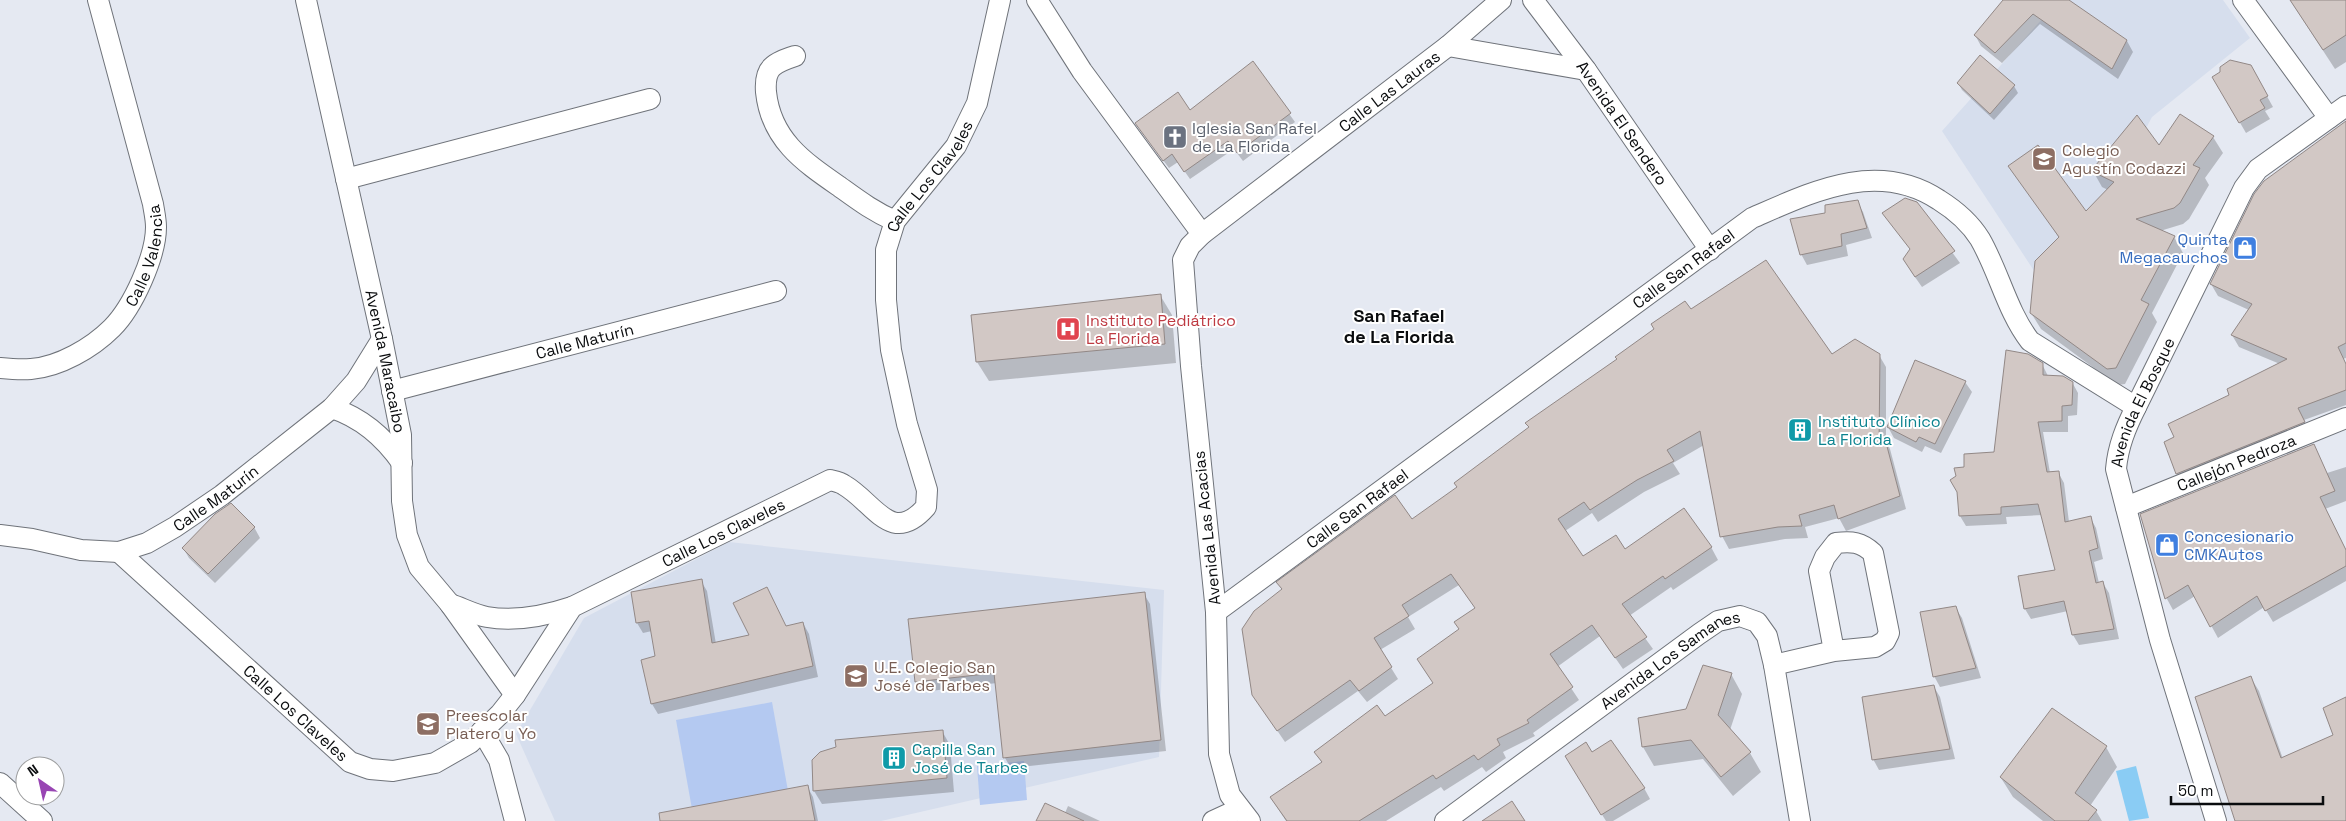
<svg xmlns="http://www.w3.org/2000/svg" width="2346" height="821" font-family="'Space Grotesk',sans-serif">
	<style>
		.built { fill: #d6deed }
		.green { fill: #b4c9f1 }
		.water { fill: #8accf4 }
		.shadow { fill: #0003 }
		.building { fill: #d2c8c5; stroke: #928886 }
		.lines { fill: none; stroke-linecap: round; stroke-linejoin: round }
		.minor-casing { stroke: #6f737a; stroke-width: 22 }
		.minor { stroke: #fff; stroke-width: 20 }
		.labels { text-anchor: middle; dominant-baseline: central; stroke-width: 4; stroke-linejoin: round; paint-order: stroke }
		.street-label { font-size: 16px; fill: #0a0c0e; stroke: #fff }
		.worship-label { font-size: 16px; fill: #5b616d; stroke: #fff; text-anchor: start }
		.education-label { font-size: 16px; fill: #785e54; stroke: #fff; text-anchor: start }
		.shop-label { font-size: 16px; fill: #366cbe; stroke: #fff; text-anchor: end }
		.health-label { font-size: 16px; fill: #be3a42; stroke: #fff; text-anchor: start }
		.culture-label { font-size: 16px; fill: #0d838f; stroke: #fff; text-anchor: start }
		.neighbourhood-label { font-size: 18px; font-weight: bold; fill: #0a0c0e; stroke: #fff }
	</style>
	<rect width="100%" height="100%" fill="#e5e9f2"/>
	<g class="built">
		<path d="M2059,0h164l27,38 -98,79 -98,184 -112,-170z"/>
		<path d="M729,542l435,48 -5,167 -278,64h-326l-39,-87 68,-116z"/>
	</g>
	<g class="green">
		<path d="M772,702l18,100 -96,18 -18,-100z"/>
		<path d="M1024,761l3,39 -47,5 -3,-39z"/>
	</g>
	<path class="water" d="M2136,766l13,52 -20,3 -13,-50z"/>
	<g class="shadow">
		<path d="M2005,0h62l60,41 6,11 -15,27 -78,-55 -38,39 -21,-17 -6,-11z"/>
		<path d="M2290,0h56v62l-11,7z"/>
		<path d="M1253,63l42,59 -52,39 -9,-12 -44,30 -12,-17 -9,6 -28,-37 49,-20z"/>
		<path d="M2250,66l23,41 -8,4 5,8 -24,14 -32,-55z"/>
		<path d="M1958,83l56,3 4,7 -24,27 -32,-30z"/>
		<path d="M2346,122v236l-3,1 3,6v40l-42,15 7,14 -127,52 -7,-12 -1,-36 55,-43 49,-31 -41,-17 -7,-12 17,-25 -31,-14 -7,-12z"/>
		<path d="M2213,137l10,16 -18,25 4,7 -20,34 -6,5 -23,7 14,6 9,16 -31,60 5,9 -32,62 -8,1 -76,-56 -10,-16 29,-74 -50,-73 76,47 22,-23 -6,-3 -9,-16 66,-24z"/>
		<path d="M1857,202l6,10 9,26 -26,7 2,11 -41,9 -6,-11 25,-40z"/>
		<path d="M1916,203l44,60 -38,24 -12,-17 1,-20 -27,-37z"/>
		<path d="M1160,295l12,20 4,48 -187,18 -12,-19z"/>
		<path d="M1690,311l142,45 47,-1 7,12v74l4,8 16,60 -60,22 -7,-13 -34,9 3,11 -23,1 -56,10 -7,-13 -18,-91 -31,18 7,11 -36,18 -46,30 -6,-9 -27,18 17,27 43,-7 86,-4 7,13 -45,30 -2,-3 -42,29 24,33 -30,20 -23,-33 -43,31 22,33 -46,33 2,3 -32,16 3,6 -20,14 -4,-5 -38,24 -3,-4 -55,34h-100l-15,-23 51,-35 -6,-11 69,-34 49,-34 26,-54 16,-21 -17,-24 -51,32 7,12 -35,21 18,29 -31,23 -9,-11 -73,51 -32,-47 29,-105 -4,-7 134,-62 46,-33z"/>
		<path d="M2042,364l6,12 24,6 6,11 -1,22 -9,1v16h-25l7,41 8,-1 6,11 5,39 21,-5 6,11 7,31 -9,3 5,21h4l6,10 10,46 -40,6 -6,-10 -5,-24 -37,8 -6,-10 -6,-32 37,-6 -14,-56 -36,2 1,7 -41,2 -6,-10 5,-48 30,-15z"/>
		<path d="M1965,382l7,10 -31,61 -16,-7 -3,6 -28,-14 -6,-11z"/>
		<path d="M2313,445l14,28 19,-6v34l-21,8 21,41v31l-73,41 -9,-15 -46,31 -23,-42 -22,14 -6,-11 -26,-84z"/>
		<path d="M254,527l6,11 -45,45 -26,-25 -6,-10z"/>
		<path d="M701,581l6,10 9,53 87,-21 6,11 9,43 -160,37 -6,-10 5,-47 -5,-26 -9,2 -6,-10z"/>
		<path d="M1144,594l6,10 16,147 -155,17 -6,-10 -8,-75 -75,9 -6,-11z"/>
		<path d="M1955,607l7,11 19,60 -41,9 -6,-11z"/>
		<path d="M1731,674l11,20 -12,36 20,23 11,19 -28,24 -30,-37 -49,7 -11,-19z"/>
		<path d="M2251,678l8,13 24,68 52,-24 11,-37v123h-110z"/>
		<path d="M1934,687l6,10 15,62 -76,11 -6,-11z"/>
		<path d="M942,731l8,14 4,47 -132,12 -8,-13 -2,-26 5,-9z"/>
		<path d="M2106,747l11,20 -27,39 6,5 6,10h-59l-30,-24 -12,-19z"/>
		<path d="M1592,754l52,34 6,11 -37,22h-7l-34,-54z"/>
		<path d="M807,786l6,11 5,24h-133z"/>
		<path d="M1068,806l32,15h-63l28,-8z"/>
	</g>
	<g class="building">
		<path d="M2003,0h66l58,40 -15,29 -79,-55 -38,39 -21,-18z"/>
		<path d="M2290,0h56v35l-23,15z"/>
		<path d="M1980,55l35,30 -25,29 -33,-31z"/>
		<path d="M2230,60l21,5 17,31 -8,4 5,8 -26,15 -27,-46 8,-5v-5z"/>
		<path d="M1253,61l38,52 -54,40 -9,-12 -44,31 -12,-18 -9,7 -28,-38 43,-31 12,18z"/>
		<path d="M2180,114l34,22 -21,29 7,3 -20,35 -6,5 -38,11 39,17 -34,64 8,4 -33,64 -9,1 -77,-56 5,-52 24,-24 -51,-71 30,-21 48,66 28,-29 -23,-11 46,-56 22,30z"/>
		<path d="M2346,121v222l-8,4 8,17v26l-48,18 7,14 -129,52 -12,-32 10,-5 -6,-13 61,-29 -2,-6 60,-30 -56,-24 21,-31 -42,-20 3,-6 41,-84 10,-13z"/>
		<path d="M1905,198l12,4 38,49 -40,26 -12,-18 7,-10 -28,-36z"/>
		<path d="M1858,200l9,28 -26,6 1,12 -42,9 -10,-36 35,-6v-8z"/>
		<path d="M1766,260l66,94 23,-15 25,15 -1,91 5,-10 16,61 -62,23 -4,-14 -35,10 3,11 -24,1 -58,10 -20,-106 -33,19 7,11 -37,19 -47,30 -6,-8 -26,17 25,37 33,-21 9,14 59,-41 28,39 -47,32 -2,-3 -41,28 25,33 -32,21 -23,-33 -42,29 23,33 -46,33 2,3 -32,16 3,6 -22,15 -4,-5 -38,24 -3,-4 -74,46h-72l-17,-24 52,-35 -8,-10 63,-47 8,11 48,-33 -16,-24 42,-30 -5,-7 21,-14 -24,-34 -49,31 7,11 -35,22 18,29 -33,24 -9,-11 -73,51 -25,-36 -10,-66 12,-18 28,-22 -6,-7 119,-87 17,24 45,-32 -3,-4 75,-56 -4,-4 92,-64 -2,-2 39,-28 -3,-5 34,-23 6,8z"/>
		<path d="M1161,294l4,50 -189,18 -5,-47z"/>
		<path d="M2006,350l22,4 15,9v12l20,1 10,6 -1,23 -10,1v15l-24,1 9,50 12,-1 6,51 26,-6 7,32 -9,3 7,32 7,-2 11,48 -42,6 -8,-34 -40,8 -6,-33 37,-6 -17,-66 -37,3v7l-42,2 -2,-24 -7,-12 6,-4 -2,-8 10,-1v-13l30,-2z"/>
		<path d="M1915,360l51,21 -31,63 -16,-7 -3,5 -29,-15z"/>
		<path d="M2314,444l21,47 -15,6 26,53v16l-81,45 -8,-15 -47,31 -22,-42 -23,14 -25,-85z"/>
		<path d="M231,503l24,24 -47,47 -26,-26 33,-34z"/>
		<path d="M702,579l10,64 37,-8 -16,-32 34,-16 19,39 17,-4 10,44 -162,38 -10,-44 14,-4 -6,-35 -13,2 -5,-31z"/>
		<path d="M1145,592l16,148 -158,18 -9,-85 -79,9 -7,-63z"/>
		<path d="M1956,606l20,62 -43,9 -13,-65z"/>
		<path d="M1703,665l29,8 -14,42 33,37 -30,25 -30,-37 -49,7 -4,-29 48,-9z"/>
		<path d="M2251,676l30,82 52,-23 -10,-27 23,-11v124h-111l-40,-124z"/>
		<path d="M1934,685l16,64 -78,11 -10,-63z"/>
		<path d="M2052,708l55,38 -32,47 22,17 -9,11h-33l-55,-44z"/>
		<path d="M943,730l4,48 -134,13 -1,-31 8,-8 16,-5 -1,-7z"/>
		<path d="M1611,740l34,48 -44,27 -36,-59 21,-14 6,10z"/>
		<path d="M808,785l7,36h-155l-1,-8z"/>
		<path d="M1512,801l13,20h-43z"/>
		<path d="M1045,803l39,18h-48z"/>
	</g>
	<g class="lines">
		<defs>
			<g id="minor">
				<path id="s1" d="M306,0l76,339 19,96 1,66 5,34 12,32 31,37 65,91"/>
				<path d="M1037,0l45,71 120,163"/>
				<path id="s2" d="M1533,0l53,70 124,180"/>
				<path d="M2243,0l86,118"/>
				<path d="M1448,46l138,24"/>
				<path d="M795,56c-21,7 -31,11 -29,36 5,48 38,70 74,95 18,13 34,25 55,34"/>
				<path d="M346,179l304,-80"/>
				<path id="s3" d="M0,368c10,1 21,2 31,1 28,-2 61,-21 81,-41 21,-21 44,-72 44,-101 0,-8 -2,-16 -3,-23l-55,-204"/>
				<path id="s4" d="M392,391l384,-100"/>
				<path d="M332,408c30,10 52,29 70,55"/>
				<path id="s5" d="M2126,507l220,-89"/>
				<path id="s6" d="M0,535l32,4 49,11 38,2 28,-9 28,-16 47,-32 110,-87 24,-27 26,-42"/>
				<path id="s7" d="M119,552l231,210 20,7 23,2 42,-8 35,-20 30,-29 15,-19 57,-88 258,-127c4,1 10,2 14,5 30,17 47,62 82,22l1,-17 -20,-66 -16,-74 -5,-50v-50l9,-29 61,-75 21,-43 23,-103"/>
				<path d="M450,604c12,4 25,11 37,13 29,5 58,-1 85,-10"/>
				<path id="s8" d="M1216,612l536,-394c60,-26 125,-59 187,-18 16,10 31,23 41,39 19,33 27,72 50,102l106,66"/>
				<path d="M1774,665l60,-14 41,-4 10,-6 4,-8 -16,-80c-12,-11 -21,-12 -37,-10l-11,14 -6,14 15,80"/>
				<path d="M482,731l17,29 16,61"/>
				<path d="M0,783l42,38"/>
				<path d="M1213,821l26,-12"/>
				<path id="s9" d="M1250,821l-20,-26 -11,-41 -3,-142 -25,-246 -8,-106 7,-14 12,-12 246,-188 53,-46"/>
				<path id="s10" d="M1445,821l254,-187 19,-13 22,-5 17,6 10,14 7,29 26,156"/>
				<path id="s11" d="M2216,821l-56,-181 -44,-171c2,-23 10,-42 20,-62l108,-219 14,-19 88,-63"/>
			</g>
		</defs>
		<use href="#minor" class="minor-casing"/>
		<use href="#minor" class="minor"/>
	</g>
	<defs>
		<symbol id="church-square" viewBox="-11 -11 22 22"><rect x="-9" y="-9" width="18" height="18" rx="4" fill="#6b7280" stroke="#fff"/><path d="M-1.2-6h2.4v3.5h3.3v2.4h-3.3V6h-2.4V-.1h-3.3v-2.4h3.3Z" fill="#fff"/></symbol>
		<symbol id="school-square" viewBox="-11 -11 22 22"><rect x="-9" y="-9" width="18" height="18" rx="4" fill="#8d6e63" stroke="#fff"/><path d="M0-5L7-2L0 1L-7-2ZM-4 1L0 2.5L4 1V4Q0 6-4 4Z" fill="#fff"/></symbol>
		<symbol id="shop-square" viewBox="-11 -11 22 22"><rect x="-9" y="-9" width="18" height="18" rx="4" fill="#3f7fe0" stroke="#fff"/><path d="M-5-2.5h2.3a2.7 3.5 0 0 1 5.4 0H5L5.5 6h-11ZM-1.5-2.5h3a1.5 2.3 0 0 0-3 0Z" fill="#fff"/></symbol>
		<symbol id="hospital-square" viewBox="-11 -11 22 22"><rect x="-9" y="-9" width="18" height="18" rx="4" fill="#e0444e" stroke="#fff"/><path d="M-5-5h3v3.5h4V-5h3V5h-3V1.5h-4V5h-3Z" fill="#fff"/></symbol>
		<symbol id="building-square" viewBox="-11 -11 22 22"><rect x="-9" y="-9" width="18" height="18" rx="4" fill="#0f9aa8" stroke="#fff"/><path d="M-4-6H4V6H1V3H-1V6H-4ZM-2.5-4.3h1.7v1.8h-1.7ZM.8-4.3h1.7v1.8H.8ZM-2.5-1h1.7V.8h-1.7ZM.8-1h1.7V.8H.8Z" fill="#fff"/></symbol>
	</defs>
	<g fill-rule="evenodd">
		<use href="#church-square" x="1161" y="123" width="28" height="28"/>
		<use href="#school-square" x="2030" y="145" width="28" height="28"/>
		<use href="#shop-square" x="2231" y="234" width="28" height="28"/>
		<use href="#hospital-square" x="1054" y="315" width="28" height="28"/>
		<use href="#building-square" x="1786" y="416" width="28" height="28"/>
		<use href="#shop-square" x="2153" y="531" width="28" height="28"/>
		<use href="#school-square" x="842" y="662" width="28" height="28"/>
		<use href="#school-square" x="414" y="710" width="28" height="28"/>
		<use href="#building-square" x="880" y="744" width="28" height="28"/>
	</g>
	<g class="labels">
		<g class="street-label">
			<text stroke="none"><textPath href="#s9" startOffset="839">Calle Las Lauras</textPath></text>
			<text stroke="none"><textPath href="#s2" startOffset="152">Avenida El Sendero</textPath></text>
			<text stroke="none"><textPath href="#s7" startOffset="1362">Calle Los Claveles</textPath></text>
			<text stroke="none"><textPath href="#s3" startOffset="205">Calle Valencia</textPath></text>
			<text stroke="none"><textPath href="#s8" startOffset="580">Calle San Rafael</textPath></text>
			<text stroke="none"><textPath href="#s4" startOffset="199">Calle Maturín</textPath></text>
			<text stroke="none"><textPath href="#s1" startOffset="370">Avenida Maracaibo</textPath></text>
			<text stroke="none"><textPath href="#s11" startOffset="438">Avenida El Bosque</textPath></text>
			<text stroke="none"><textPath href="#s5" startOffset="119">Callejón Pedroza</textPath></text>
			<text stroke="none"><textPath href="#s6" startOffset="232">Calle Maturín</textPath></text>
			<text stroke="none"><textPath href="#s8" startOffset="175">Calle San Rafael</textPath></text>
			<text transform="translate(1207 528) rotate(-96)">Avenida Las Acacias</text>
			<text stroke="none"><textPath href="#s7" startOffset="779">Calle Los Claveles</textPath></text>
			<text stroke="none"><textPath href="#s10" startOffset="278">Avenida Los Samanes</textPath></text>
			<text stroke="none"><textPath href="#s7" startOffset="239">Calle Los Claveles</textPath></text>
		</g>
		<g class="worship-label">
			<text x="1192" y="128">Iglesia San Rafel<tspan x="1192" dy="18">de La Florida</tspan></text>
		</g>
		<g class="education-label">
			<text x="2062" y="150">Colegio<tspan x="2062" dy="18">Agustín Codazzi</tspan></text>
			<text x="874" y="667">U.E. Colegio San<tspan x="874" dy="18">José de Tarbes</tspan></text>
			<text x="446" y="715">Preescolar<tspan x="446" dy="18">Platero y Yo</tspan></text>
		</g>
		<g class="shop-label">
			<text x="2228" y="239">Quinta<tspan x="2228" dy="18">Megacauchos</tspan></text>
			<text x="2184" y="536" text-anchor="start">Concesionario<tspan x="2184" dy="18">CMKAutos</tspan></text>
		</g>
		<g class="health-label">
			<text x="1086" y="320">Instituto Pediátrico<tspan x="1086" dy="18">La Florida</tspan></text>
		</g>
		<g class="culture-label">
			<text x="1818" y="421">Instituto Clínico<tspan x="1818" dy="18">La Florida</tspan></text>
			<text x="912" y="749">Capilla San<tspan x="912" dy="18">José de Tarbes</tspan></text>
		</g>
		<g class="neighbourhood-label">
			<text x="1399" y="315">San Rafael<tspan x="1399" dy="21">de La Florida</tspan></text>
		</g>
	</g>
	<g transform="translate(40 781) rotate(326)"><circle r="24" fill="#ffffff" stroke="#9d9e9f"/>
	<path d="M0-4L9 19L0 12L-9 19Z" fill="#9845b3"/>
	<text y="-8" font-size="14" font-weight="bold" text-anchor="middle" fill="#0a0c0e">N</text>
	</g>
	<path d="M2171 796v8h152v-8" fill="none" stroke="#0a0c0e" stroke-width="2.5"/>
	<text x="2178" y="796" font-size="15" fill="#0a0c0e" stroke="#ffffff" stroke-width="4" paint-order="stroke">50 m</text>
</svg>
